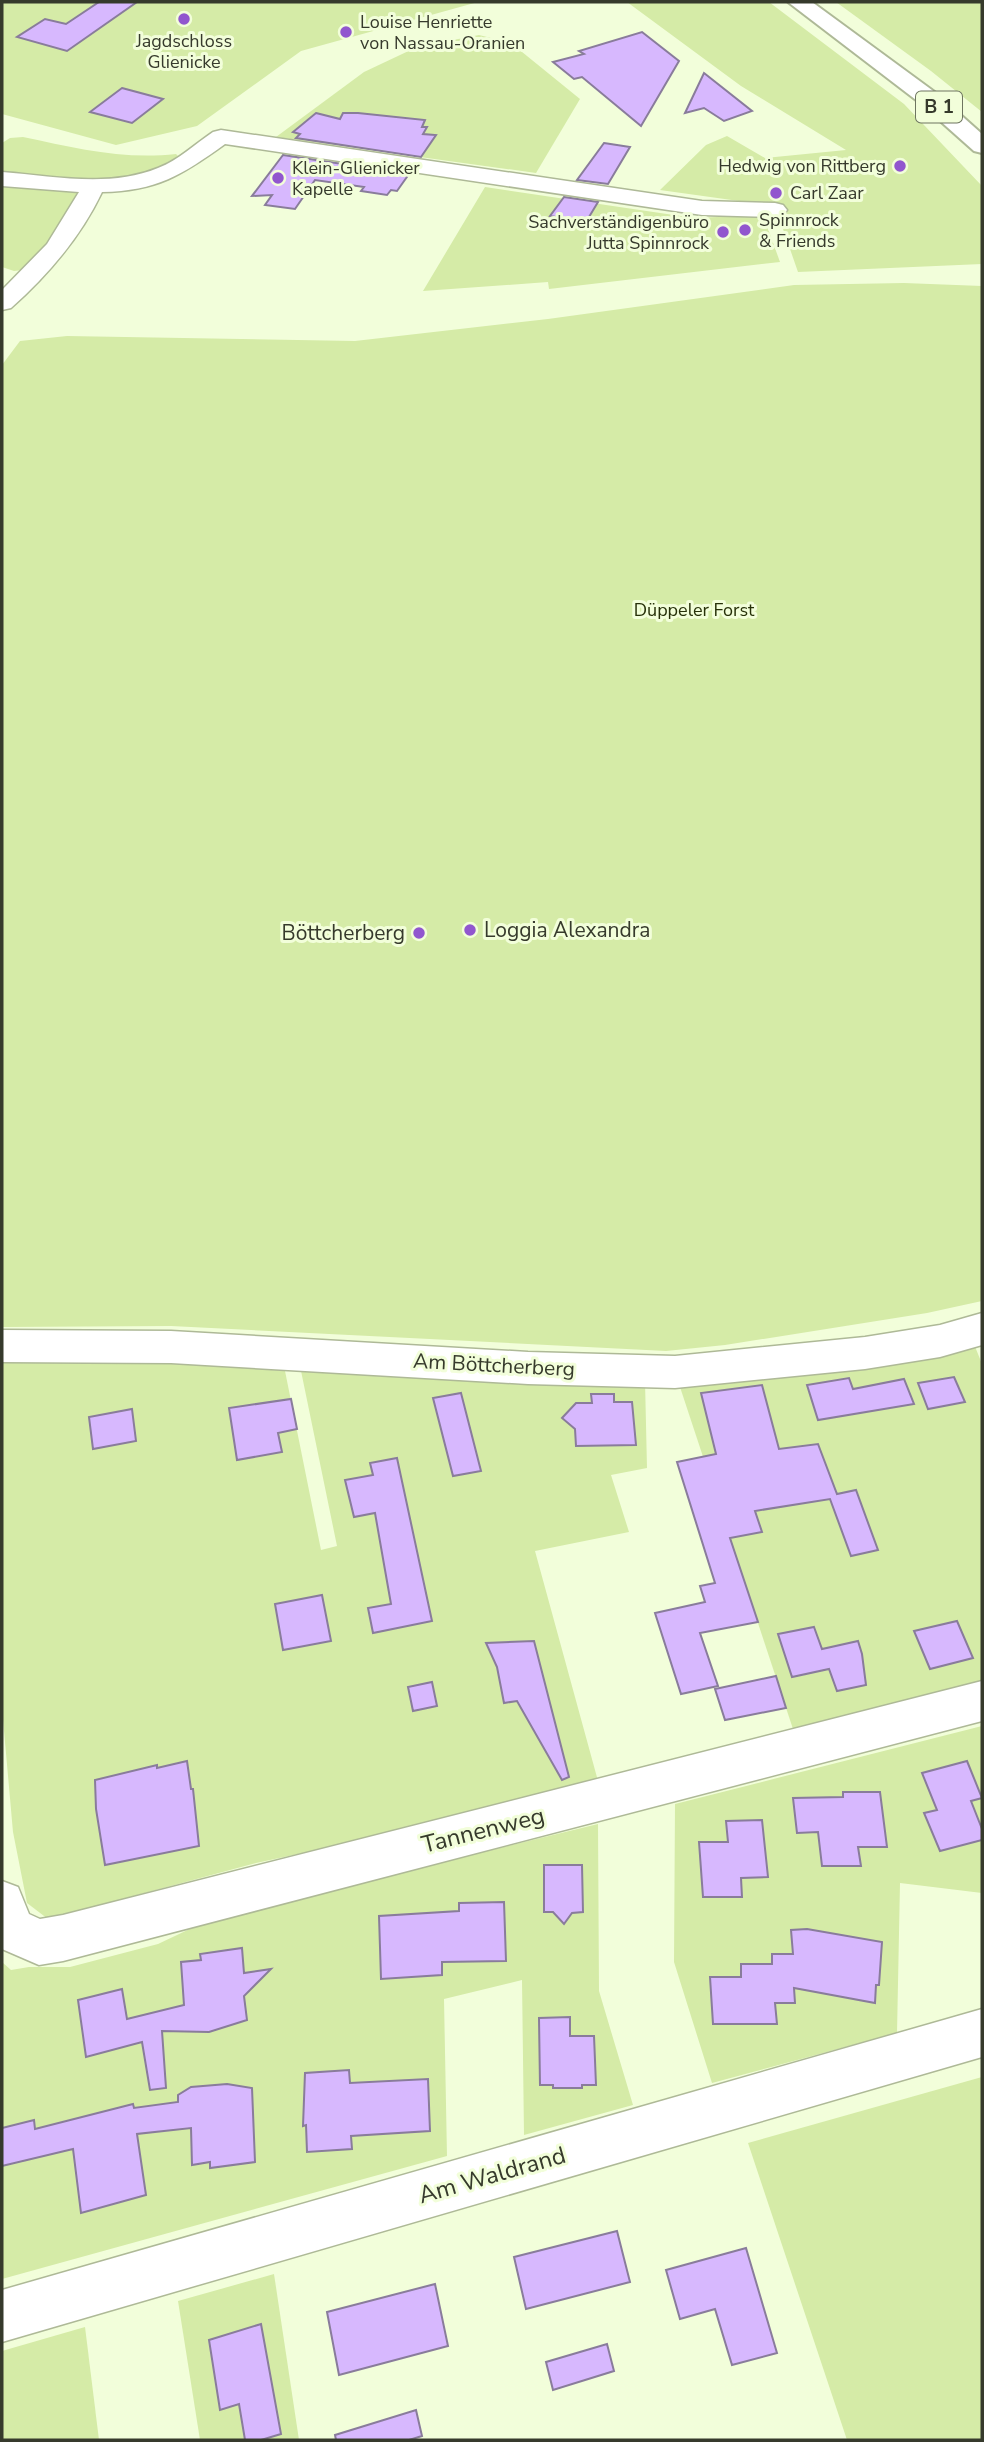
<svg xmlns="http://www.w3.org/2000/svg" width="984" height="2442" font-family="'Nunito Sans',sans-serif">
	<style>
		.green { fill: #d5eba7 }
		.building { fill: #d7b8fe; stroke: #897c9b; stroke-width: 2 }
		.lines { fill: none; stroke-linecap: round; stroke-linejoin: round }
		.minor-casing { stroke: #aeb997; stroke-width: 3 }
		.major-casing { stroke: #aeb997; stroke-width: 4 }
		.minor { fill: #fff; fill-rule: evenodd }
		.major { fill: #fff; fill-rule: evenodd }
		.poi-dot { fill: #9156ce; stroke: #f2feda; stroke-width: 2.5 }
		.labels { text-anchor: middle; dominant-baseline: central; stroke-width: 6; stroke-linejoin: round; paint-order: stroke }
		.far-poi-label { font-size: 18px; fill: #363a2c; stroke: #f2feda; text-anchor: start }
		.far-park-label { font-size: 18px; fill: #273109; stroke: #f2feda }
		.shield { fill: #f2feda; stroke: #6e7560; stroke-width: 2 }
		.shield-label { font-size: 19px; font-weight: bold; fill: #363a2c }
		.poi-label { font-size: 21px; fill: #363a2c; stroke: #f2feda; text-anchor: start }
		.street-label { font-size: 21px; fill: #363a2c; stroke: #f2feda }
		.near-street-label { font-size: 24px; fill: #363a2c; stroke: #f2feda }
	</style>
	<rect width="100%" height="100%" fill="#f2feda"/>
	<g class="green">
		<path d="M2,2h476l-177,49 -104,75 -81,19 -114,-31z"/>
		<path d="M627,2h142l135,102 78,82v78l-184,8 -23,-66 -115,-16 46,-45 21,-9 38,22 81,-8 -105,-64z"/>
		<path d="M836,2h146v110l-51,-41z"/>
		<path d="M479,35l32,8 69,56 -44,74 -260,-36 88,-65 53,-25z"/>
		<path d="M23,137c52,11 100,23 153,17l3,3c-7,5 -15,12 -23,15 -40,13 -112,5 -154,2v-31l8,-5z"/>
		<path d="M2,185l82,4 -21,40 -40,41 -9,1 -12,-4z"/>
		<path d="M485,187l209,31 69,-3 17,47 -231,27 -1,-7 -125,9z"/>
		<path d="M904,283l78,3v1015l-55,12 -202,32 -59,6 -495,-25 -169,1v-962l18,-24 47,-5 288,5 193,-22 246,-34z"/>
		<path d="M974,1344l8,20v320l-189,45 -115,-348z"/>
		<path d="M2,1360h173l109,6 37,184 16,-4 -37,-180 345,15 2,87 -36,7 18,57 -94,19 63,230 -212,54 -130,28 -208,56 -21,-16 -14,-71 -11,-124z"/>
		<path d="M982,1726v167l-82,-10 -3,150 -185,50 -38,-121 1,-158z"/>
		<path d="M598,1824l1,167 34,114 -109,30 -2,-155 -78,19 3,157 -445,123v-317l9,8 18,-3h41l88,-23 74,-35 48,-7z"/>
		<path d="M982,2077v363h-135l-99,-297z"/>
		<path d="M274,2274l25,166h-99l-22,-139z"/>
		<path d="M85,2327l14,113h-97v-89z"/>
	</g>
	<g class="building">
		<path d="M99,2h38l-70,49 -50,-14 28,-18 21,5z"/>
		<path d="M642,32l37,29 -38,65 -59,-49 -8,2 -21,-17 31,-8 -5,-3z"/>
		<path d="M704,73l48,38 -28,10 -20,-13 -19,5z"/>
		<path d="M122,88l41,11 -31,24 -42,-11z"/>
		<path d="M316,113l24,6 3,-6h15l67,7 -3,7h5l-4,7 13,1 -15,22 -125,-19 4,-4 -7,-2z"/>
		<path d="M604,143l26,4 -22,37 -31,-4z"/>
		<path d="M283,155l126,19 -12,17 -6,-1 -4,5 -26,-4 3,-4 -49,-7 -20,29 -30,-4 7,-10 -20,1z"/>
		<path d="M564,197l34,5 -12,20 -36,-6z"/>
		<path d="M954,1377l11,25 -37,7 -10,-26z"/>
		<path d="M849,1378l4,11 51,-10 10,25 -96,16 -11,-35z"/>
		<path d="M762,1385l17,64 39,-5 19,50 19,-4 22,60 -27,6 -21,-57 -75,12 7,21 -32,6 28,84 -58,11 18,53 -37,8 -26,-81 50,-11 -5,-16 15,-3 -38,-121 39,-8 -15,-61z"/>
		<path d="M461,1393l20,78 -28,5 -20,-78z"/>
		<path d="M591,1394h23v8h18l4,43 -60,1 -1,-17 -13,-11 14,-15h16z"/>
		<path d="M291,1399l6,30 -19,4 4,19 -45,8 -8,-52z"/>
		<path d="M132,1409l4,32 -43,8 -4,-32z"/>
		<path d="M397,1458l35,163 -59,12 -5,-25 23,-4 -6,-34 -10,-57 -21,4 -9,-37 28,-5 -3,-12z"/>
		<path d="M322,1595l9,46 -48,9 -8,-46z"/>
		<path d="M957,1621l16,37 -43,11 -16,-38z"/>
		<path d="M814,1627l8,22 36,-8 4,13 4,31 -29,6 -8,-22 -37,8 -14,-43z"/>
		<path d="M534,1641l35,136 -7,3 -45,-79 -13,2 -7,-36 -11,-24z"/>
		<path d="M776,1676l10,32 -61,12 -10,-31z"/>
		<path d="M432,1682l5,24 -24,5 -5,-24z"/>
		<path d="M187,1761l4,28h2l6,57 -94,19 -9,-56 -1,-29 62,-15v3z"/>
		<path d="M967,1761l15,37 -11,3 11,28v11l-42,11 -16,-38 13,-3 -15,-37z"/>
		<path d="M843,1792h37l7,55h-29l3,19h-39l-4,-34 -21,1 -4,-35 50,-1z"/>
		<path d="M762,1820l6,57 -27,1 1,19h-39l-4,-55h29l-2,-21z"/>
		<path d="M544,1865h38l1,47 -11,1 -8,11 -11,-12h-9z"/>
		<path d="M504,1902l2,59 -64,1v13l-61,4 -2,-63 80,-5v-8z"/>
		<path d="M807,1929l75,13 -3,43h-3l-1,18 -81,-15 1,15h-20l2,21h-64l-3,-47h31v-13h31v-10h21l-2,-24z"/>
		<path d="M242,1948l2,25 27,-4 -27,27 3,24 -38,12 -47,-1 4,57 -16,2 -8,-48 -56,15 -8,-57 44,-11 5,30 57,-14 -3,-43 20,-2 -1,-6z"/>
		<path d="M570,2017v19h24l2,49h-14v3h-29v-3h-13l-1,-67z"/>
		<path d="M349,2070l1,13 78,-4 2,52 -79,5 1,13 -45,3 -1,-27 -3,1 2,-53z"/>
		<path d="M227,2084l25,4 3,74 -45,6v-6l-18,3 -1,-37 -54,6 9,61 -65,18 -8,-64 -71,17v-38l32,-8 1,9 98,-25 1,4 44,-6v-7l13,-8z"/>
		<path d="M617,2231l13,51 -104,27 -12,-52z"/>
		<path d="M746,2248l31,105 -45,12 -17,-56 -35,10 -14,-49z"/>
		<path d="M435,2284l13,62 -109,29 -12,-63z"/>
		<path d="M261,2324l20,110 -20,6h-16l-6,-36 -19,6 -11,-70z"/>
		<path d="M607,2344l7,27 -61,19 -7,-28z"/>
		<path d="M416,2410l6,26 -13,4h-73l-1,-5z"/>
	</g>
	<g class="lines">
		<defs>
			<g id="minor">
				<path d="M221,130l481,71 73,2 8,2 4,5 -4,5 -8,2 -73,-2 -477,-71c-43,31 -68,47 -123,48 -22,46 -54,83 -91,116l-9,2v-20l45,-46 32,-52 -77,-6v-14c51,4 108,16 156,-4 21,-8 37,-24 55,-36z"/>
				<path d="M982,1313v32l-42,12 -75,12 -190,19 -147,-4 -357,-21 -169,-1v-32l169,1 357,21 147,4 190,-19 75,-12z"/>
				<path d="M982,1681v40l-919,240 -24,4 -37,-16v-68l16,6 11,27 11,5 23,-4z"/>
				<path d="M982,2009v48l-980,285v-52z"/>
			</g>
			<path id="major" d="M788,2h24l124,91 46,41v19l-8,-2 -54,-48z"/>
		</defs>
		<use href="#minor" class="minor-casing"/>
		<use href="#major" class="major-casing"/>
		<use href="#minor" class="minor"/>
		<use href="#major" class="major"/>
	</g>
	<g class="poi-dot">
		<circle cx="184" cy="19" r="7"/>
		<circle cx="346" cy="32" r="7"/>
		<circle cx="900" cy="166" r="7"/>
		<circle cx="278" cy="178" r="7"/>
		<circle cx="776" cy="193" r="7"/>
		<circle cx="745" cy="230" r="7"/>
		<circle cx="723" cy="232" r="7"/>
		<circle cx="470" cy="930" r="7"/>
		<circle cx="419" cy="933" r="7"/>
	</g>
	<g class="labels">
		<g class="far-poi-label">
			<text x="360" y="22">Louise Henriette<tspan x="360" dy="21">von Nassau-Oranien</tspan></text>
			<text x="184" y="41" text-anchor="middle">Jagdschloss<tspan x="184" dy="21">Glienicke</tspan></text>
			<text x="886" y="166" text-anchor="end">Hedwig von Rittberg</text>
			<text x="292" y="168">Klein-Glienicker<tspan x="292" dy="21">Kapelle</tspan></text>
			<text x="790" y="193">Carl Zaar</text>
			<text x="759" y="220">Spinnrock<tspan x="759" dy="21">&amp; Friends</tspan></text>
			<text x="709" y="222" text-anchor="end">Sachverständigenbüro<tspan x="709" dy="21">Jutta Spinnrock</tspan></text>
		</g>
		<g class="far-park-label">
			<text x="694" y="610">Düppeler Forst</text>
		</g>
		<rect class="shield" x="916" y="91.5" width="46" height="31" rx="5"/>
		<g class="shield-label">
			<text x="939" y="107">B 1</text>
		</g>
		<g class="poi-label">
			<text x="484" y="930">Loggia Alexandra</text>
			<text x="405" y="933" text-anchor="end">Böttcherberg</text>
		</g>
		<g class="street-label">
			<text transform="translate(494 1365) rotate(3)">Am Böttcherberg</text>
		</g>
		<g class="near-street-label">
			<text transform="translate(483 1830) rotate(-14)">Tannenweg</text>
			<text transform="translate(492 2175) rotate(-16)">Am Waldrand</text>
		</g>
	</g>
	<rect width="984" height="2442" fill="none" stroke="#363a2c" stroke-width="7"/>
</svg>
